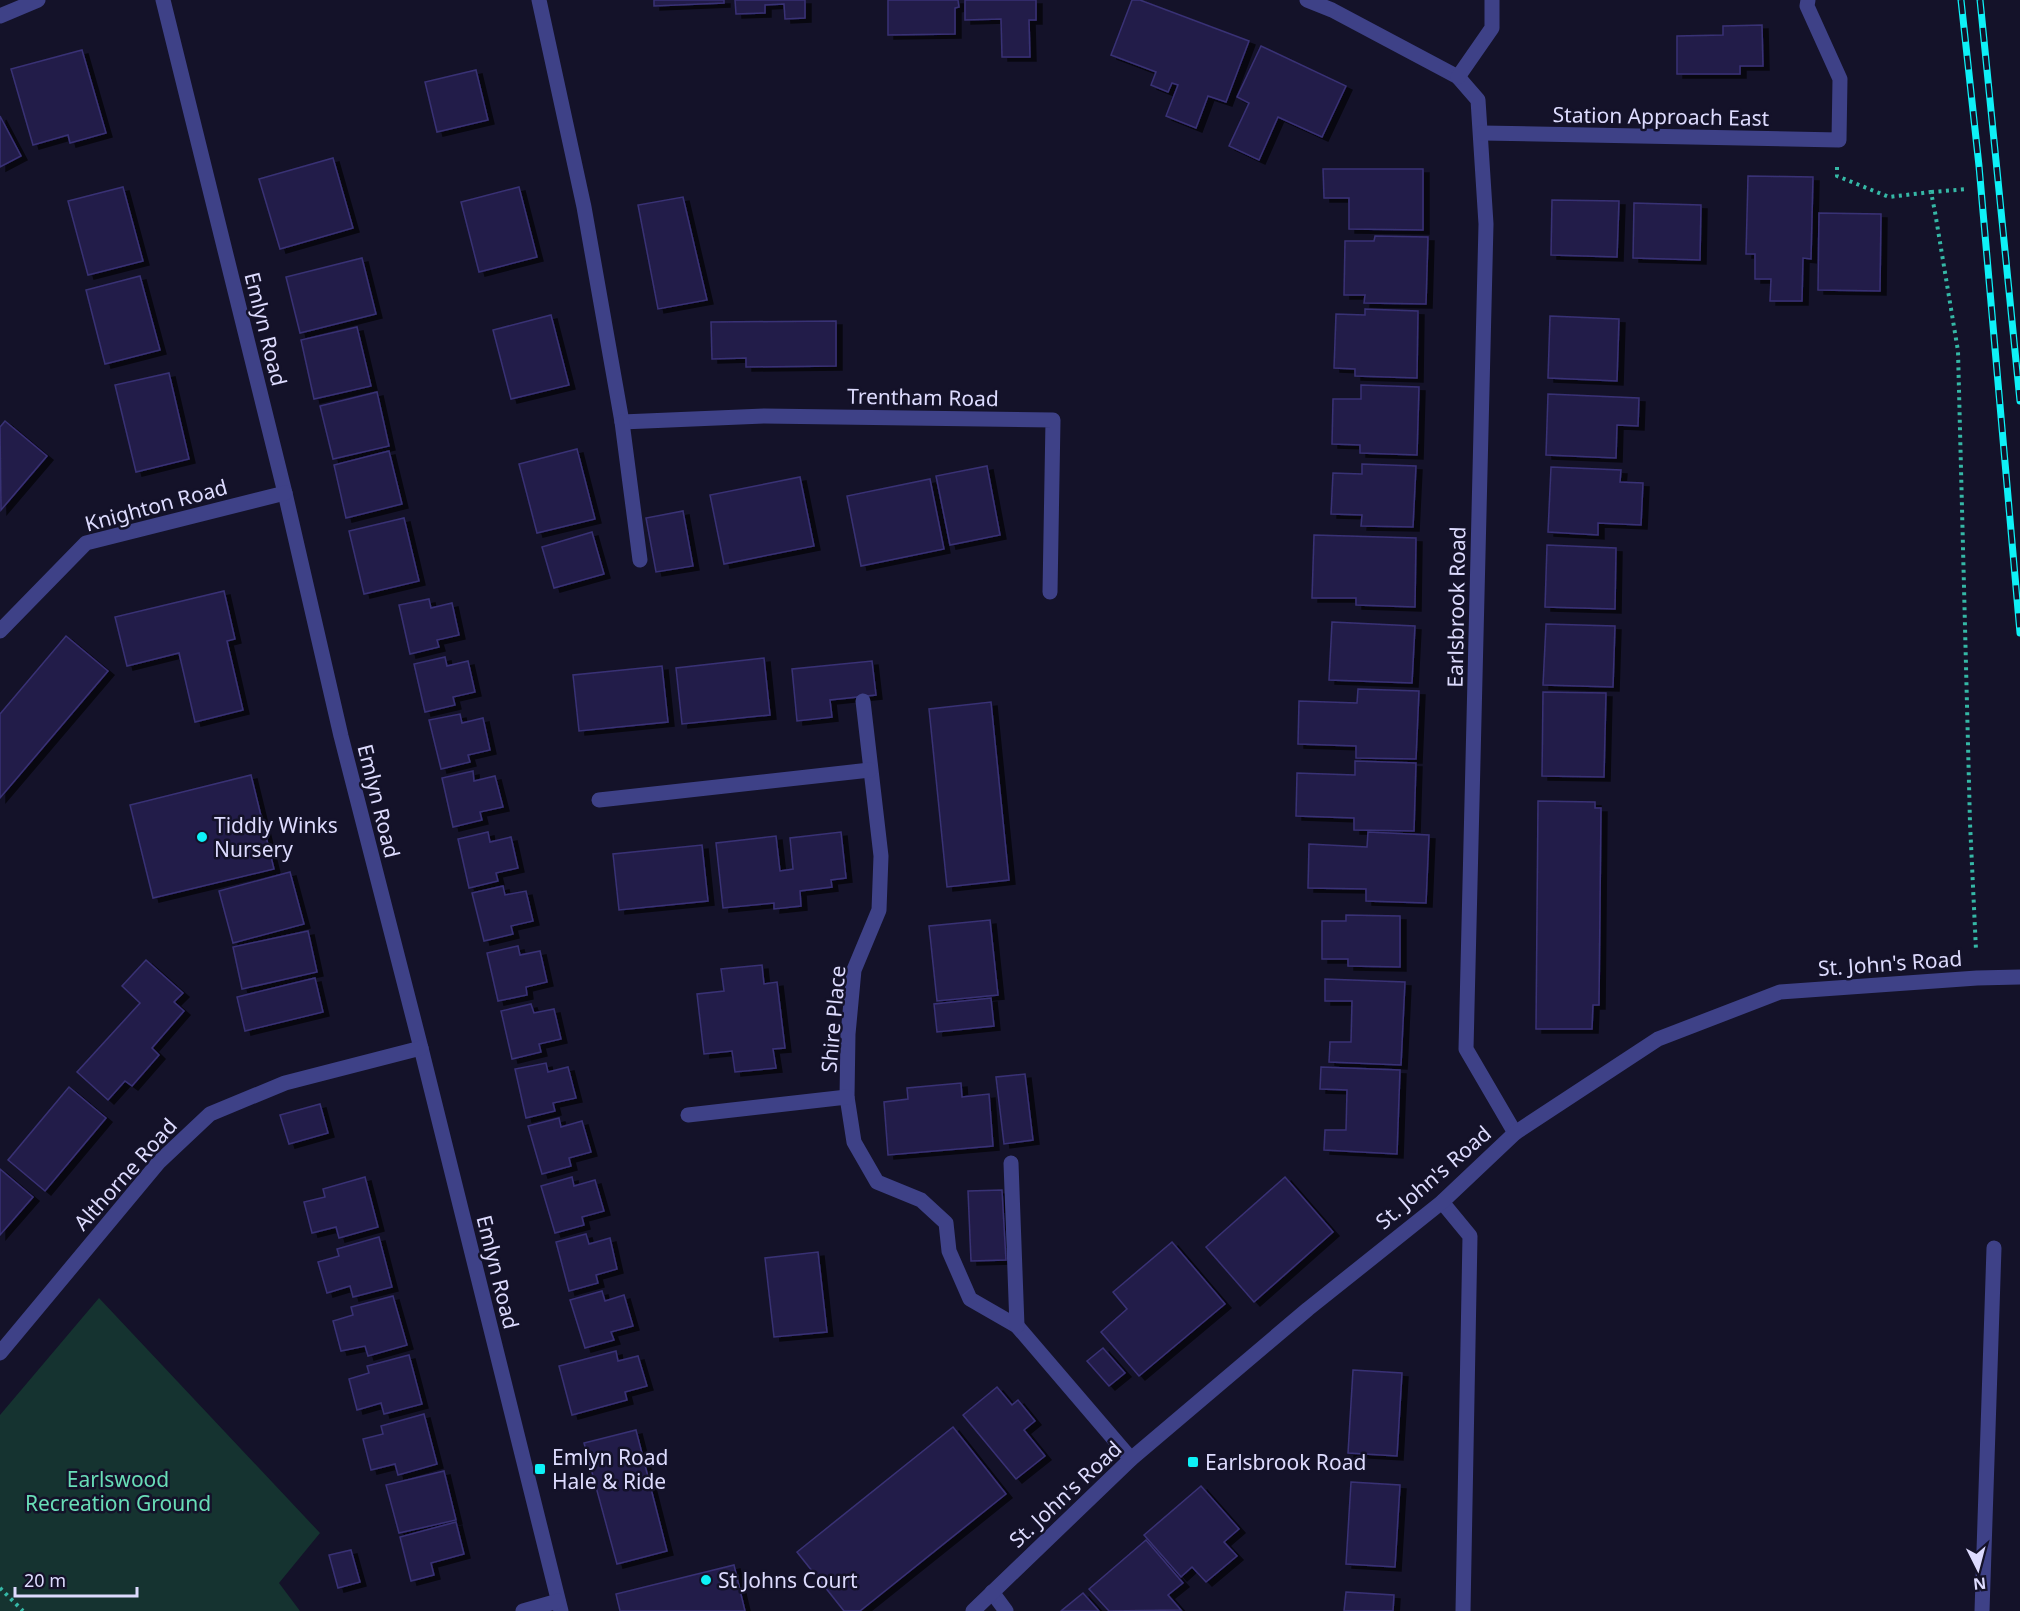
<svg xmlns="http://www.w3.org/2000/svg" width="2020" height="1611" font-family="'Noto Sans',sans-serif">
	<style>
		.green { fill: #153330 }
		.building { fill: #241e4a; stroke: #393175; stroke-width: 1.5; filter: url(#shadow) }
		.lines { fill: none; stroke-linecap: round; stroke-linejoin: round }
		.path { stroke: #35b8a6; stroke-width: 4; stroke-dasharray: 3 4.5; stroke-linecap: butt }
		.service { stroke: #3e4187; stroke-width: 15 }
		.minor { stroke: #3e4187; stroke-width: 15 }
		.rail-casing { stroke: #0ef1f7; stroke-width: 7 }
		.rail { stroke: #141229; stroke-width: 4.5; stroke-dasharray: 14; stroke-linecap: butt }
		.poi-dot { fill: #0ef1f7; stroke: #141229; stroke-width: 2 }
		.labels { text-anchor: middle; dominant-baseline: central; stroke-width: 5; stroke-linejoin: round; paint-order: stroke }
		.street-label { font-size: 21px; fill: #dddbfe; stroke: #141229 }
		.poi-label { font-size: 21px; fill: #dddbfe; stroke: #141229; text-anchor: start }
		.park-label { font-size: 21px; fill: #68ddb7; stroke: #141229 }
	</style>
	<defs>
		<filter id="shadow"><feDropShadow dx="6" dy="4" stdDeviation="0" flood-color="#0009"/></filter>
	</defs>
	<rect width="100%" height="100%" fill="#141229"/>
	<path class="green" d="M99,1298l221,235 -41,50 21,28h-300v-196z"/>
	<g class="building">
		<path d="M654,0h70v3l-70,3z"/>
		<path d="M735,0h70v18l-20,1 -1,-15 -19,1v8l-29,1z"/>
		<path d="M888,0h70l1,7 -4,1v26l-67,1z"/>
		<path d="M965,0h71v20h-7l1,37h-28l-1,-38 -36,1z"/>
		<path d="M1132,0h8l109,41 -23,61 -18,-6 -12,32 -30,-12 12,-31 -6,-2 -4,9 -17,-7 5,-13 -45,-17z"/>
		<path d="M1762,25l1,41h-23v8h-63v-38l46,-1v-9z"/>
		<path d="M1261,46l85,40 -24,51 -44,-20 -19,43 -30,-14 20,-43 -12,-6z"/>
		<path d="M82,50l24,83 -36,10 -2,-8 -35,10 -22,-76z"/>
		<path d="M476,70l12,50 -51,12 -12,-50z"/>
		<path d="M0,116l21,40 -21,11z"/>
		<path d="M333,158l20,70 -73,21 -21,-70z"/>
		<path d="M1323,169h100v61l-74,-1v-31h-25z"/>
		<path d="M1748,176l65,1 -2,82 -8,-1 -1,43h-32l1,-22h-16v-25h-9z"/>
		<path d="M123,187l20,74 -55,14 -20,-74z"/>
		<path d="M519,187l18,70 -58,15 -18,-70z"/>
		<path d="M683,197l24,103 -49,9 -20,-104z"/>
		<path d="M1552,200l67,1 -2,56 -66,-2z"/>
		<path d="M1634,203l67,2 -1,55 -67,-2z"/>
		<path d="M1819,213l62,1 -1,77 -62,-1z"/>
		<path d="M1375,236l53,1 -2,67 -62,-1 1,-8h-21l1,-54h29z"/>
		<path d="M362,258l14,56 -76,19 -14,-56z"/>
		<path d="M140,276l20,74 -55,14 -19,-74z"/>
		<path d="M1365,309l53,2 -1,67 -62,-2v-7l-21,-1 2,-54 29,1z"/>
		<path d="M551,315l18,70 -58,14 -18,-69z"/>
		<path d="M1550,316l69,3 -2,62 -69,-3z"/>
		<path d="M836,321v45l-90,1v-9l-34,1 -1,-37z"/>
		<path d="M357,327l14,59 -57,13 -13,-59z"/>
		<path d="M169,373l20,86 -53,13 -21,-87z"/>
		<path d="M1361,385l58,2 -2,68 -57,-2v-8l-28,-1 1,-45h28z"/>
		<path d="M377,392l12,54 -56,13 -13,-53z"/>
		<path d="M1548,394l91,4 -1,28 -21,-1 -1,33 -70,-3z"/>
		<path d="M5,421l42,35 -46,54 -1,-83z"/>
		<path d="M577,449l18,70 -58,14 -18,-69z"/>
		<path d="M389,451l13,53 -56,14 -12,-53z"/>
		<path d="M1362,464l54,2 -3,61 -52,-1 1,-11 -31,-1 2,-41 29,1z"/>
		<path d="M987,466l13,69 -50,10 -14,-69z"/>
		<path d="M1551,467l70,3 -1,12 23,1 -2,42 -43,-2v12l-50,-3z"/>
		<path d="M800,477l14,69 -90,18 -14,-69z"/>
		<path d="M930,479l14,70 -83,17 -14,-70z"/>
		<path d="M683,511l10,55 -37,6 -10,-54z"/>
		<path d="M404,518l15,63 -55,13 -15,-63z"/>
		<path d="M592,532l12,42 -50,14 -12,-41z"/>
		<path d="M1314,535l102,3 -1,69 -59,-2v-7h-44z"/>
		<path d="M1547,545l69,3 -1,61 -70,-2z"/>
		<path d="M224,591l11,48 -8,2 16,69 -48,12 -16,-69 -52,13 -12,-49z"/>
		<path d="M429,599l2,9 21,-5 7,32 -22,5 2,7 -29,7 -11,-49z"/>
		<path d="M1332,622l83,4 -3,57 -83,-3z"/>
		<path d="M1546,624l69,2 -2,61 -70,-2z"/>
		<path d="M66,636l42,35 -108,127v-84z"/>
		<path d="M445,657l2,9 21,-5 7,31 -22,5 2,8 -30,7 -11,-48z"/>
		<path d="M764,658l6,57 -88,9 -6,-56z"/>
		<path d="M872,661l4,34 -46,5 2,17 -35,4 -5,-52z"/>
		<path d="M662,666l6,56 -89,9 -6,-56z"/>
		<path d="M1358,689l61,2 -3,68 -60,-1v-12l-58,-2 1,-43 58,2z"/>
		<path d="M1543,692l63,1 -2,84 -62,-1z"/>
		<path d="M991,702l18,178 -62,7 -18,-178z"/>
		<path d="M460,714l2,9 21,-5 7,32 -22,5 2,7 -29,7 -12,-49z"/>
		<path d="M1355,761l61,2 -2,68 -60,-1v-12l-58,-2 1,-43 58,2z"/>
		<path d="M473,771l1,10 21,-5 8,31 -23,5 2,8 -29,7 -11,-49z"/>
		<path d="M251,775l23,94 -121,29 -23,-93z"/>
		<path d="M1538,801l57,1v6h6l-2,197h-6l-1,24h-56z"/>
		<path d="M488,832l2,10 21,-5 7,31 -22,5 2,8 -29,7 -11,-49z"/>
		<path d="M841,832l5,46 -15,2 1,7 -32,4 1,15 -27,3v-6l-51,5 -7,-65 60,-7 4,35 13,-2 -3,-31z"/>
		<path d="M1368,832l61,3 -3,68 -60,-2v-12l-58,-1 1,-44 58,3z"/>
		<path d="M702,845l6,56 -89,9 -6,-56z"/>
		<path d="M290,872l14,52 -71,19 -14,-52z"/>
		<path d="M503,886l2,9 21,-4 7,30 -22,5 2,8 -29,7 -12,-48z"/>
		<path d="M1346,915l54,1v51l-52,-1v-7h-26v-38h24z"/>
		<path d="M990,920l8,75 -61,6 -8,-75z"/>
		<path d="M308,931l9,41 -75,17 -9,-42z"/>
		<path d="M518,946l2,9 20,-4 7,31 -21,5 1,8 -29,6 -11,-48z"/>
		<path d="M146,960l37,33 -9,9 10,9 -32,37 7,7 -27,31 -7,-5 -17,19 -31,-28 63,-69 -18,-17z"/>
		<path d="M762,965l2,19 13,-2 8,66 -12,1 3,19 -41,4 -3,-21 -28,3 -7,-60 27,-3 -3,-22z"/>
		<path d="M315,978l8,34 -78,19 -8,-34z"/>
		<path d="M1325,979l80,3 -4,83 -72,-3 1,-20h21l1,-41h-27z"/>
		<path d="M991,998l3,28 -57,6 -3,-28z"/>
		<path d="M531,1004l3,9 20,-4 7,30 -22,5 2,8 -29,7 -11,-48z"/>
		<path d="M546,1063l2,9 20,-5 8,31 -23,5 2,8 -29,7 -11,-49z"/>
		<path d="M1321,1067l79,3 -3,84 -73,-4 1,-20h21l1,-40 -27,-1z"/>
		<path d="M1025,1074l8,66 -29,4 -8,-67z"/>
		<path d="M961,1083l1,14 27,-3 4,52 -105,9 -4,-53 24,-3 -1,-11z"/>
		<path d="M69,1087l37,31 -61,73 -37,-31z"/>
		<path d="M320,1104l8,29 -39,11 -9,-29z"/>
		<path d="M559,1118l2,9 21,-6 9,31 -22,6 2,8 -29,8 -14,-48z"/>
		<path d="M0,1169l33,28 -33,38z"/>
		<path d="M365,1177l13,50 -39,11 -3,-11 -24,6 -8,-31 21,-5 -2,-8z"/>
		<path d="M572,1177l2,9 21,-6 9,31 -22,6 2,8 -29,8 -14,-47z"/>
		<path d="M1285,1177l48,55 -79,70 -48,-55z"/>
		<path d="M1002,1190l4,70 -35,1 -3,-70z"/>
		<path d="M586,1234l3,10 21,-6 7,31 -21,6 2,8 -29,8 -13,-49z"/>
		<path d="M379,1237l13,50 -39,10 -3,-11 -23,7 -9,-31 21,-6 -2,-7z"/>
		<path d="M1172,1242l53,62 -86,72 -38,-44 26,-23 -14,-17z"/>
		<path d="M818,1252l9,80 -53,5 -9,-79z"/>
		<path d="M602,1291l3,10 19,-6 9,31 -22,6 3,8 -29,8 -15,-48z"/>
		<path d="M393,1296l14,49 -39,11 -3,-10 -24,5 -8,-30 20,-6 -2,-8z"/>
		<path d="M1103,1348l22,25 -16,13 -22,-25z"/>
		<path d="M616,1351l2,10 20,-5 9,30 -22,6 2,8 -55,15 -13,-49z"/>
		<path d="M409,1355l13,49 -38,10 -3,-11 -24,7 -8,-31 20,-6 -2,-7z"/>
		<path d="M1353,1370l49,3 -5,83 -49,-3z"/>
		<path d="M997,1387l15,18 6,-5 17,21 -11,9 21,26 -29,23 -53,-64z"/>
		<path d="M424,1414l13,50 -39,11 -3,-11 -24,6 -8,-31 20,-5 -2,-8z"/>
		<path d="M953,1427l53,67 -146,117h-16l-47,-59z"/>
		<path d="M636,1430l31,121 -50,13 -33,-121z"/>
		<path d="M444,1471l12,49 -57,13 -13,-48z"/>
		<path d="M1351,1482l49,3 -5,82 -49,-3z"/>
		<path d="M1201,1486l38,43 -15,13 13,14 -31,26 -14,-15 -11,10 -37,-42z"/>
		<path d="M456,1522l8,32 -33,9 3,12 -23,6 -11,-44z"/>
		<path d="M1146,1540l37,43 -15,12 13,15 -72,1 -20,-22z"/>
		<path d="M351,1550l9,32 -22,6 -9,-33z"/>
		<path d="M734,1565l11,46h-125l-4,-17z"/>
		<path d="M1346,1592l48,3 -1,16h-49z"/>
		<path d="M1083,1593l16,18h-38z"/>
	</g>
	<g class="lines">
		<g class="path">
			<path d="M1837,167v9l52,21 42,-5 4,20 23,139 12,472 6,127"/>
			<path d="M1931,192l37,-3"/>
			<path d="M0,1588l23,23"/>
		</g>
		<path class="service" d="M1982,1611l12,-363"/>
		<g class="minor">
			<path d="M163,0l122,493 56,243 80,312 140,563"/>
			<path d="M539,0l45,207 38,215 142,-6 289,4 -3,172"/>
			<path d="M1307,0l25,10 126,67 20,23 8,124 -20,825 49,84"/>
			<path d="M0,16l38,-16"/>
			<path d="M1458,77l34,-49v-28"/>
			<path d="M1482,133l357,7 1,-61 -33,-73 1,-6"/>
			<path d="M622,422l18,138"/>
			<path d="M0,631l86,-88 199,-50"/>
			<path d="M863,701l18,155 -2,54 -25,60 -6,64 -1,63 7,45 23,40 44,18 25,23 3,28 21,48 47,27 114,133"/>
			<path d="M599,800l271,-30"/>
			<path d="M688,1115l159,-18"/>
			<path d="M1011,1163l6,163"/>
			<path d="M1442,1202l28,34 -7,375"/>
			<path d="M0,1353l159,-191 51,-48 75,-31 136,-35"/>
			<path d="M992,1592l14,19"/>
			<path d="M523,1611l35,-10"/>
			<path d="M973,1611l158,-152 177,-150 134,-107 73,-69 143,-94 122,-47 197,-14 43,-1"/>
		</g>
		<defs>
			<g id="rail">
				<path d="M1961,0l18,166 41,467"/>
				<path d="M1980,0l40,401"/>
			</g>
		</defs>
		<use href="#rail" class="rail-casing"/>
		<use href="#rail" class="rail"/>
	</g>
	<g class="poi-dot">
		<circle cx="202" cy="837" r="6"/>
		<rect x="1187" y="1456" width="12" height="12" rx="3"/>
		<rect x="534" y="1463" width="12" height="12" rx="3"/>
		<circle cx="706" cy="1580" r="6"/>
	</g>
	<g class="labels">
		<g class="street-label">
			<text transform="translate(1661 116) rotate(1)">Station Approach East</text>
			<text transform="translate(266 329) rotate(76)">Emlyn Road</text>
			<text transform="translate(923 397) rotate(1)">Trentham Road</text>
			<text transform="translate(156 505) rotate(-15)">Knighton Road</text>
			<text transform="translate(1456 607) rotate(-89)">Earlsbrook Road</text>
			<text transform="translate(379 801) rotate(76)">Emlyn Road</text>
			<text transform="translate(1890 963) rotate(-4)">St. John's Road</text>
			<text transform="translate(833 1019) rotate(-85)">Shire Place</text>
			<text transform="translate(125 1174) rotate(-48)">Althorne Road</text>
			<text transform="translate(1433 1177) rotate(-41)">St. John's Road</text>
			<text transform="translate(498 1272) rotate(76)">Emlyn Road</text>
			<text transform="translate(1065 1494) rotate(-43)">St. John's Road</text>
		</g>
		<g class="poi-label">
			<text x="214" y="825">Tiddly Winks<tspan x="214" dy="24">Nursery</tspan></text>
			<text x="552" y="1457">Emlyn Road<tspan x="552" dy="24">Hale &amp; Ride</tspan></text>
			<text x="1205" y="1462">Earlsbrook Road</text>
			<text x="718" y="1580">St Johns Court</text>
		</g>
		<g class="park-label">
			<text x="118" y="1479">Earlswood<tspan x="118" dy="24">Recreation Ground</tspan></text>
		</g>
	</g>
	<g transform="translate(1978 1569) rotate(174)" stroke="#141229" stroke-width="4.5" paint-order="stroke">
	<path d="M0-4.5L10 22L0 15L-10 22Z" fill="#dddbfe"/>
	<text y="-9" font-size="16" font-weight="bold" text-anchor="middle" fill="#dddbfe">N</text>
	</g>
	<path d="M15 1587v9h122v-9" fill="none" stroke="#dddbfe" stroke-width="3"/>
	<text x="24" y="1587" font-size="18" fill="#dddbfe" stroke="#141229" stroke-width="4.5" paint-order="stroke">20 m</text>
</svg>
